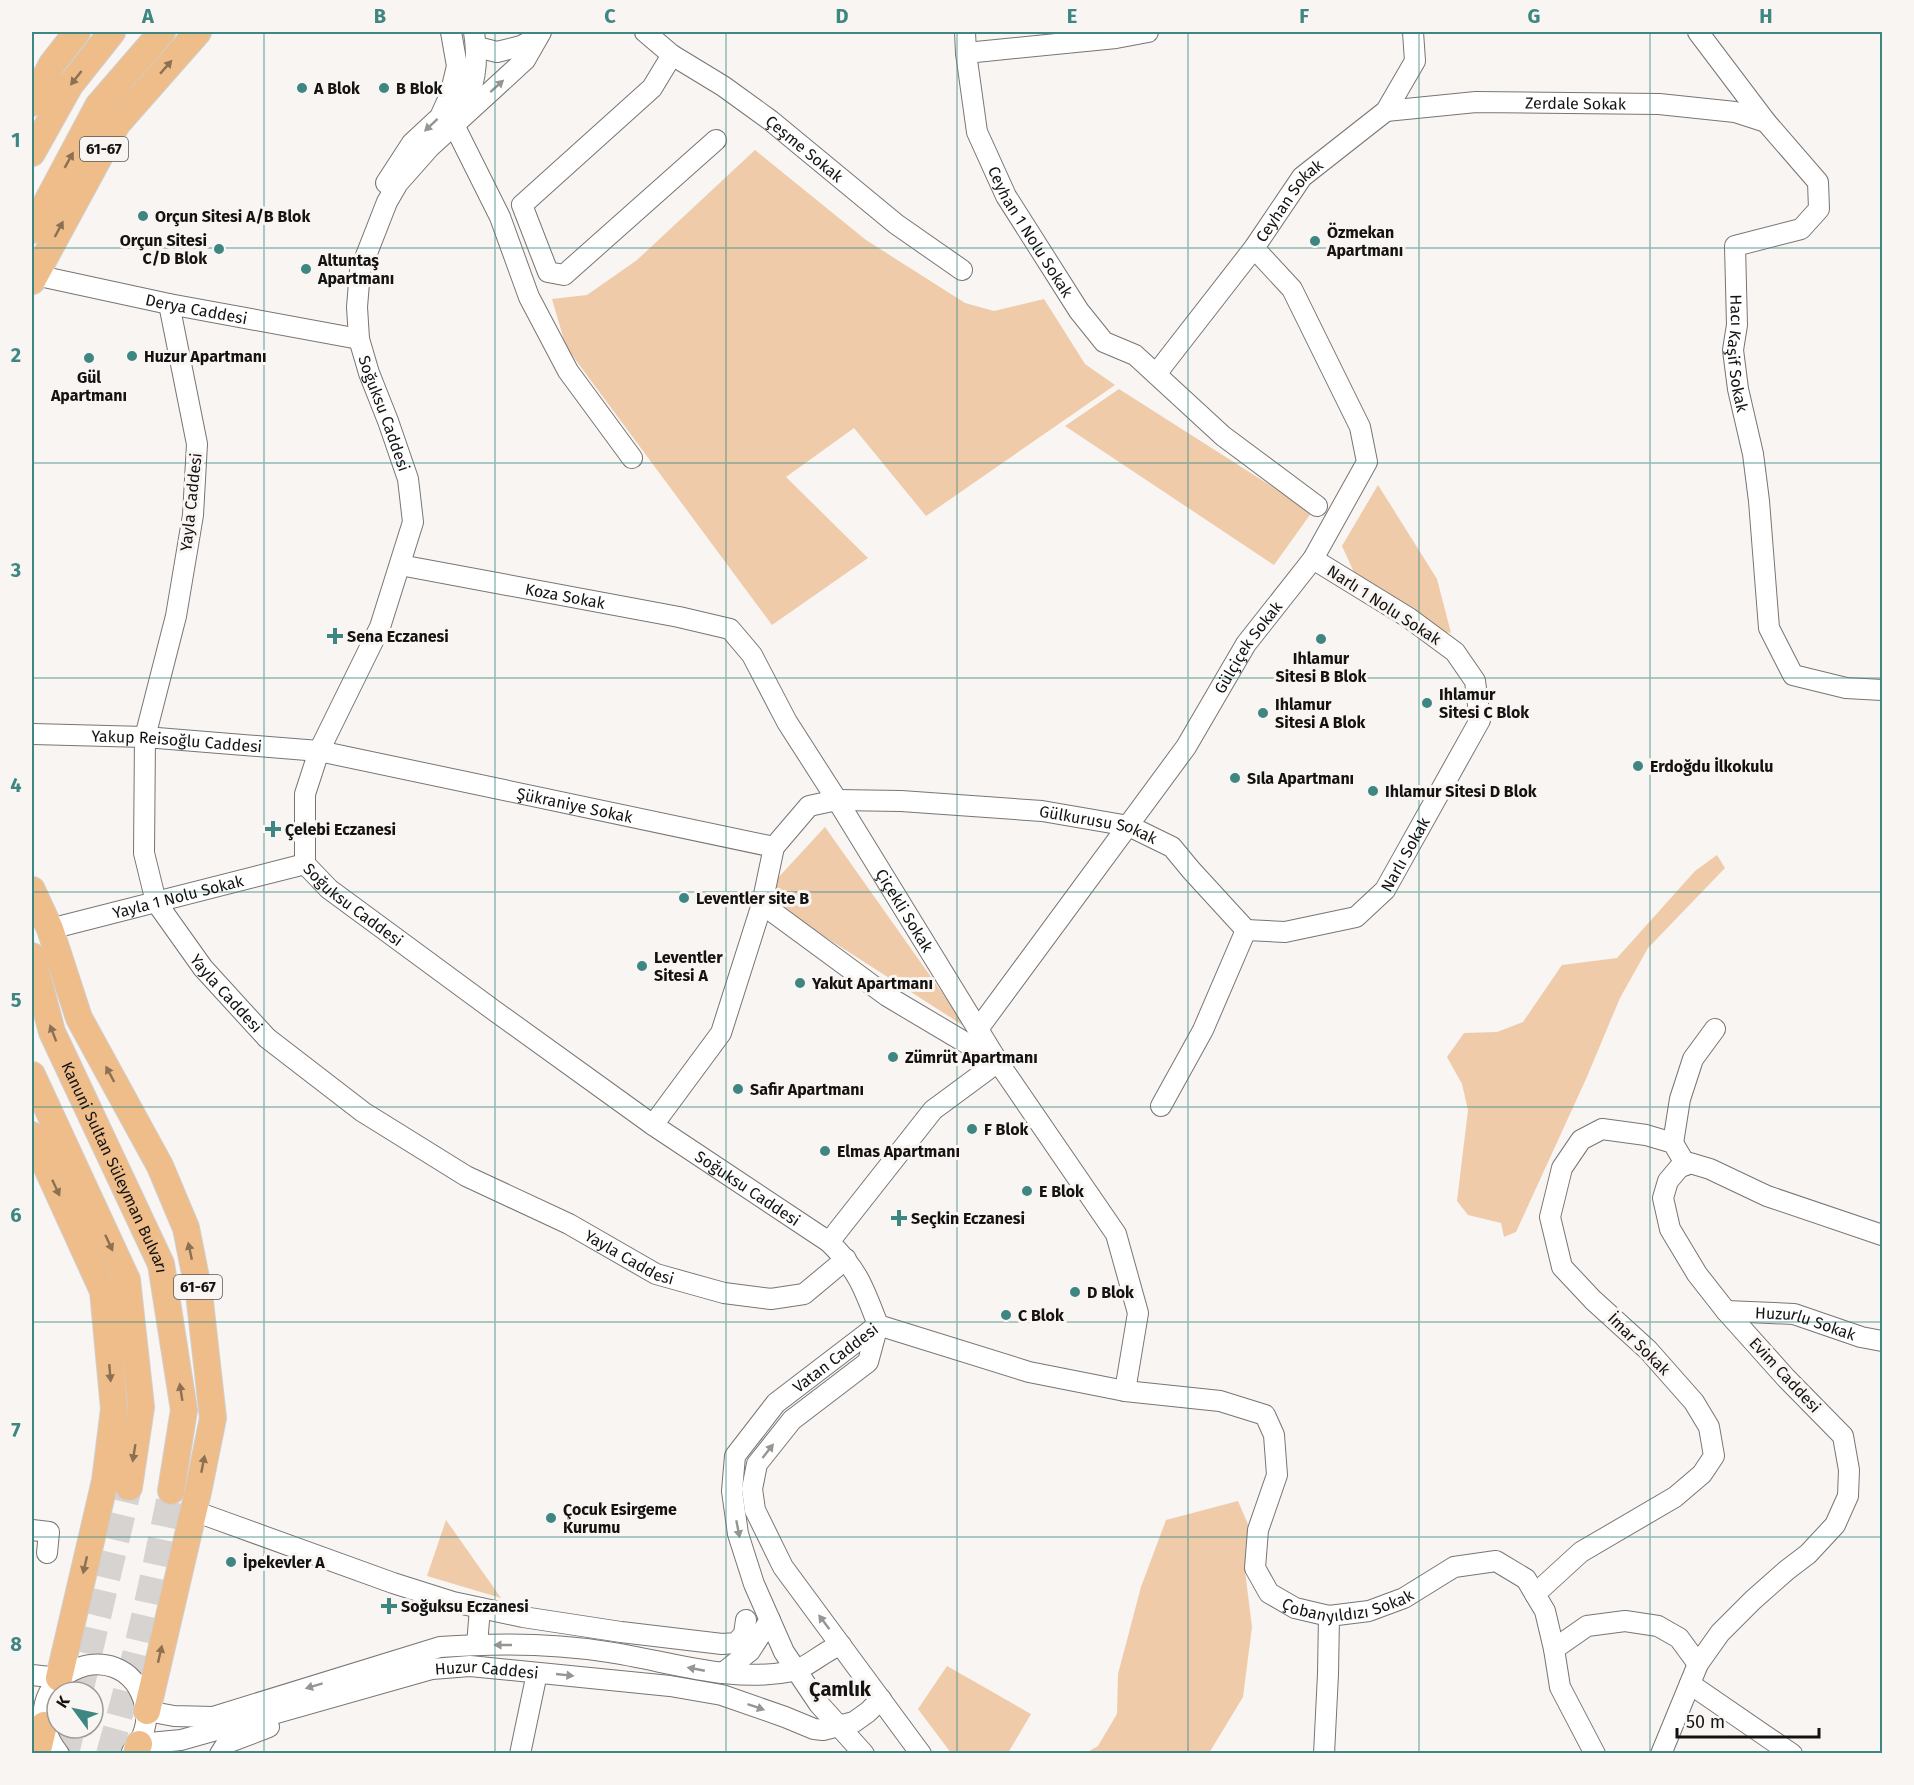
<svg xmlns="http://www.w3.org/2000/svg" width="1914" height="1785" font-family="'Fira Sans',sans-serif">
	<style>
		.green { fill: #efcbaa }
		.lines { fill: none; stroke-linecap: round; stroke-linejoin: round }
		.major-tunnel { stroke: #d6d3d1; stroke-width: 26; stroke-dasharray: 26 13; stroke-linecap: butt }
		.minor-casing { stroke: #787573; stroke-width: 22 }
		.major-casing { stroke: #d0d0d0; stroke-width: 28 }
		.minor { stroke: #fff; stroke-width: 20 }
		.major { stroke: #eebd89; stroke-width: 26 }
		.oneway { fill: #8c7053 }
		.oneway2 { fill: #959594 }
		.grid { fill: none; stroke: #3e8682; stroke-width: 1.5; stroke-opacity: 0.55 }
		.poi-dot { fill: #3e8682; stroke: #f8f5f3; stroke-width: 2 }
		.labels { text-anchor: middle; dominant-baseline: central; stroke-width: 6; stroke-linejoin: round; paint-order: stroke }
		.shield { fill: #f8f5f3; stroke: #585756; stroke-width: 1.5 }
		.shield-label { font-size: 15px; font-weight: bold; fill: #141312 }
		.poi-label { font-size: 16px; font-weight: bold; fill: #141312; stroke: #f8f5f3; text-anchor: start }
		.street-label { font-size: 16px; fill: #141312; stroke: #f8f5f3 }
		.quarter-label { font-size: 20px; font-weight: bold; fill: #141312; stroke: #f8f5f3 }
		.neatline { fill: none; stroke: #3e8682; stroke-width: 2 }
		.grid-label { font-size: 20px; text-anchor: middle; font-weight: bold; fill: #3e8682 }
	</style>
	<rect width="100%" height="100%" fill="#f8f5f3"/>
	<g class="green">
		<path d="M755,150l111,90 99,63 29,8 50,-12 41,65 30,21 -189,131 -72,-88 -68,49 82,81 -96,67 -206,-278 -14,-48 35,-4 50,-35z"/>
		<path d="M1119,389l193,123 -38,53 -209,-139z"/>
		<path d="M1378,485l59,94 14,54 -11,-2 -84,-54 -14,-31z"/>
		<path d="M825,827l142,201 -190,-122 -1,-26z"/>
		<path d="M1717,855l8,13 -77,80 -28,50 -34,81 -70,153 -12,5 -3,-14 -33,-8 -11,-14 11,-91 -6,-26 -15,-27 17,-24 33,-1 26,-10 39,-57 55,-7 78,-87z"/>
		<path d="M1238,1501l12,28 -5,42 7,56 -9,70 -34,56 -125,1 14,-8 19,-32 1,-40 23,-87 25,-67z"/>
		<path d="M446,1520l55,78 -74,-22z"/>
		<path d="M947,1666l84,48 -23,39h-57l-33,-44z"/>
	</g>
	<g class="lines">
		<g class="major-tunnel">
			<path d="M80,1692l49,-205"/>
			<path d="M66,1754l6,-26"/>
			<path d="M109,1754c25,-87 44,-175 62,-263"/>
		</g>
		<defs>
			<g id="minor">
				<path id="s1" d="M541,32l-16,28 -96,88 -31,35 -11,19 -27,69 -3,36 2,32 10,34 19,48 20,58 5,43 -33,105 -61,124 -14,43v70l24,25 163,120 161,116 176,117c29,28 35,46 49,83"/>
				<path id="s2" d="M645,32l27,23 51,31 47,34 126,104 66,46"/>
				<path id="s3" d="M965,32l1,21 11,79 29,64 73,115 25,31 31,13 88,81 94,70"/>
				<path id="s4" d="M1698,32l68,90 52,60 1,27 -18,20 -66,17 2,79 -4,25 5,39 15,65 6,47 10,127 24,47 53,13 36,2"/>
				<path d="M477,47l20,5 24,-6 17,-9"/>
				<path d="M966,53l150,-15 32,-6"/>
				<path d="M672,55l-20,33 -130,117 26,67 16,3 152,-135"/>
				<path id="s5" d="M1386,111l90,-9 183,2 76,8 31,10"/>
				<path d="M460,115c15,-27 19,-52 14,-83"/>
				<path d="M454,125l46,92 29,80 39,74 64,87"/>
				<path d="M386,183l26,-40 28,-26 10,-22 7,-29 -6,-34"/>
				<path id="s6" d="M35,275l134,29 190,35"/>
				<path id="s7" d="M169,304l28,140 -4,71 -17,101 -31,121 -1,116 12,49 47,66 64,70 96,74 103,64 103,48 87,50 68,19 47,6 33,-5 42,-35"/>
				<path id="s8" d="M1156,374l98,-126 48,-71 84,-66 29,-50 -2,-29"/>
				<path id="s9" d="M400,565l279,52 51,12 22,26 35,67 50,78 161,262 118,172 22,79 -13,78"/>
				<path id="s10" d="M33,734l112,3 174,14 455,96 -12,57 -41,129 -68,92"/>
				<path id="s11" d="M774,847l35,-41 28,-6 64,1 141,10 87,15 43,21 19,23 55,60"/>
				<path d="M762,904l125,92 111,66 -65,48 -104,132"/>
				<path id="s12" d="M50,929l255,-65"/>
				<path id="s13" d="M1246,930l39,2 71,-15 29,-27 95,-170 -5,-39 -20,-29 -46,-34 -96,-59"/>
				<path id="s14" d="M978,1029l208,-282 60,-103 67,-85 54,-97 -7,-35 -68,-138 -38,-41"/>
				<path d="M1161,1106l42,-76 43,-100"/>
				<path d="M1673,1143l7,-44 13,-40 22,-30"/>
				<path id="s15" d="M1726,1311l68,3 67,23 21,4"/>
				<path id="s16" d="M878,1325l151,47 96,19 95,10 45,14 9,20 3,40 -19,55 -3,38 14,25 26,15 34,8 40,-5 35,-13 50,-31 42,-6 30,18 19,32 9,38 6,38 35,67"/>
				<path d="M878,1325l-10,37 -76,58 -35,44 -5,25 3,21 28,57 138,187"/>
				<path d="M205,1515l188,68 60,19 70,15 98,15 101,12 14,-1 8,-9 2,-14"/>
				<path d="M32,1530l17,2 -2,21"/>
				<path d="M1535,1594l46,-42 94,-55 27,-23 12,-18 -5,-29 -15,-25 -46,-52 -55,-50 -31,-33 -12,-50 12,-49 19,-28 21,-11 44,6 27,8 13,22"/>
				<path d="M477,1645l3,-37"/>
				<path d="M1554,1649l33,-23 38,-5 33,5 21,12 19,26"/>
				<path d="M723,1673l27,-22 20,-31"/>
				<path d="M32,1675l27,3"/>
				<path d="M1690,1684l102,70"/>
				<path d="M147,1711l27,5 39,1 227,-70c55,-4 113,-4 168,5 61,9 123,32 185,19 14,-3 32,-21 48,-26"/>
				<path id="s17" d="M139,1744l42,-4 251,-71 38,-3 200,20 52,9 63,22 29,12 9,1 31,-8 14,-10 13,-13"/>
				<path d="M59,1754c-58,-75 65,-131 86,-49 4,17 -2,34 -13,47"/>
				<path d="M220,1754l7,-11 42,-16"/>
				<path d="M520,1754l17,-81"/>
				<path id="s18" d="M864,1754l-45,-50 -35,-52 -30,-68 -16,-50 -6,-43 3,-35 41,-53 102,-78"/>
				<path d="M1324,1754l4,-80 1,-58"/>
				<path d="M1661,1754l37,-90 22,-31 33,-33 34,-30 21,-16 27,-29 13,-29 1,-26 -6,-34 -57,-58 -60,-67 -29,-37 -27,-45 -7,-31 5,-17 11,-13 11,-5 20,6 57,27 115,39"/>
			</g>
			<g id="major">
				<path d="M32,103l20,-39 25,-32"/>
				<path d="M32,153l38,-68 42,-53"/>
				<path d="M32,230l66,-124 64,-74"/>
				<path d="M32,281l85,-157 81,-92"/>
				<path d="M32,890l18,39 29,89 81,148 26,62 13,65 14,125 -15,74 -51,219"/>
				<path id="s19" d="M32,956l20,76 109,232 23,146 -13,81"/>
				<path d="M32,1075l95,205 14,127 -12,80"/>
				<path d="M32,1135l71,156 11,118 -9,72 -46,197"/>
				<path d="M37,1754l7,-29"/>
				<path d="M136,1754l3,-10"/>
			</g>
		</defs>
		<use href="#minor" class="minor-casing"/>
		<use href="#major" class="major-casing"/>
		<use href="#minor" class="minor"/>
		<use href="#major" class="major"/>
	</g>
	<defs><path id="oneway-solid" d="M-6-.8H1V-3.2L6.5 0L1 3.2V.8H-6Z" transform="scale(1.5)"/></defs>
	<g class="oneway">
		<use href="#oneway-solid" transform="translate(166 67) rotate(-49)"/>
		<use href="#oneway-solid" transform="translate(76 78) rotate(128)"/>
		<use href="#oneway-solid" transform="translate(69 160) rotate(-61)"/>
		<use href="#oneway-solid" transform="translate(59 229) rotate(-62)"/>
		<use href="#oneway-solid" transform="translate(53 1033) rotate(-111)"/>
		<use href="#oneway-solid" transform="translate(110 1074) rotate(-118)"/>
		<use href="#oneway-solid" transform="translate(56 1188) rotate(65)"/>
		<use href="#oneway-solid" transform="translate(109 1243) rotate(65)"/>
		<use href="#oneway-solid" transform="translate(190 1251) rotate(-102)"/>
		<use href="#oneway-solid" transform="translate(110 1373) rotate(85)"/>
		<use href="#oneway-solid" transform="translate(181 1392) rotate(-99)"/>
		<use href="#oneway-solid" transform="translate(134 1453) rotate(99)"/>
		<use href="#oneway-solid" transform="translate(203 1464) rotate(-79)"/>
		<use href="#oneway-solid" transform="translate(85 1565) rotate(103)"/>
		<use href="#oneway-solid" transform="translate(160 1654) rotate(-77)"/>
	</g>
	<g class="oneway2">
		<use href="#oneway-solid" transform="translate(497 86) rotate(-42)"/>
		<use href="#oneway-solid" transform="translate(431 125) rotate(137)"/>
		<use href="#oneway-solid" transform="translate(768 1451) rotate(-52)"/>
		<use href="#oneway-solid" transform="translate(738 1529) rotate(79)"/>
		<use href="#oneway-solid" transform="translate(824 1622) rotate(-127)"/>
		<use href="#oneway-solid" transform="translate(503 1645) rotate(-180)"/>
		<use href="#oneway-solid" transform="translate(696 1669) rotate(-169)"/>
		<use href="#oneway-solid" transform="translate(565 1675) rotate(6)"/>
		<use href="#oneway-solid" transform="translate(314 1686) rotate(163)"/>
		<use href="#oneway-solid" transform="translate(756 1707) rotate(19)"/>
	</g>
	<path class="grid" d="M264,32v1722M495,32v1722M726,32v1722M957,32v1722M1188,32v1722M1419,32v1722M1650,32v1722M32,248h1850M32,463h1850M32,678h1850M32,892h1850M32,1107h1850M32,1322h1850M32,1537h1850"/>
	<g class="poi-dot">
		<circle cx="302" cy="88" r="6"/>
		<circle cx="384" cy="88" r="6"/>
		<circle cx="143" cy="216" r="6"/>
		<circle cx="1315" cy="241" r="6"/>
		<circle cx="219" cy="249" r="6"/>
		<circle cx="306" cy="269" r="6"/>
		<circle cx="132" cy="356" r="6"/>
		<circle cx="89" cy="358" r="6"/>
		<path d="M332 627h6v6h6v6h-6v6h-6v-6h-6v-6h6z"/>
		<circle cx="1321" cy="639" r="6"/>
		<circle cx="1427" cy="703" r="6"/>
		<circle cx="1263" cy="713" r="6"/>
		<circle cx="1638" cy="766" r="6"/>
		<circle cx="1235" cy="778" r="6"/>
		<circle cx="1373" cy="791" r="6"/>
		<path d="M270 820h6v6h6v6h-6v6h-6v-6h-6v-6h6z"/>
		<circle cx="684" cy="898" r="6"/>
		<circle cx="642" cy="966" r="6"/>
		<circle cx="800" cy="983" r="6"/>
		<circle cx="893" cy="1057" r="6"/>
		<circle cx="738" cy="1089" r="6"/>
		<circle cx="972" cy="1129" r="6"/>
		<circle cx="825" cy="1151" r="6"/>
		<circle cx="1027" cy="1191" r="6"/>
		<path d="M896 1209h6v6h6v6h-6v6h-6v-6h-6v-6h6z"/>
		<circle cx="1075" cy="1292" r="6"/>
		<circle cx="1006" cy="1315" r="6"/>
		<circle cx="551" cy="1518" r="6"/>
		<circle cx="231" cy="1562" r="6"/>
		<path d="M386 1597h6v6h6v6h-6v6h-6v-6h-6v-6h6z"/>
	</g>
	<g class="labels">
		<g class="shield">
			<rect x="80" y="137" width="48" height="24" rx="4.5"/>
			<rect x="174" y="1275" width="48" height="24" rx="4.5"/>
		</g>
		<g class="shield-label">
			<text x="104" y="149">61-67</text>
			<text x="198" y="1287">61-67</text>
		</g>
		<g class="poi-label">
			<text x="314" y="88">A Blok</text>
			<text x="396" y="88">B Blok</text>
			<text x="155" y="216">Orçun Sitesi A/B Blok</text>
			<text x="1327" y="232">Özmekan<tspan x="1327" dy="18">Apartmanı</tspan></text>
			<text x="207" y="240" text-anchor="end">Orçun Sitesi<tspan x="207" dy="18">C/D Blok</tspan></text>
			<text x="318" y="260">Altuntaş<tspan x="318" dy="18">Apartmanı</tspan></text>
			<text x="144" y="356">Huzur Apartmanı</text>
			<text x="89" y="377" text-anchor="middle">Gül<tspan x="89" dy="18">Apartmanı</tspan></text>
			<text x="347" y="636">Sena Eczanesi</text>
			<text x="1321" y="658" text-anchor="middle">Ihlamur<tspan x="1321" dy="18">Sitesi B Blok</tspan></text>
			<text x="1439" y="694">Ihlamur<tspan x="1439" dy="18">Sitesi C Blok</tspan></text>
			<text x="1275" y="704">Ihlamur<tspan x="1275" dy="18">Sitesi A Blok</tspan></text>
			<text x="1650" y="766">Erdoğdu İlkokulu</text>
			<text x="1247" y="778">Sıla Apartmanı</text>
			<text x="1385" y="791">Ihlamur Sitesi D Blok</text>
			<text x="285" y="829">Çelebi Eczanesi</text>
			<text x="696" y="898">Leventler site B</text>
			<text x="654" y="957">Leventler<tspan x="654" dy="18">Sitesi A</tspan></text>
			<text x="812" y="983">Yakut Apartmanı</text>
			<text x="905" y="1057">Zümrüt Apartmanı</text>
			<text x="750" y="1089">Safir Apartmanı</text>
			<text x="984" y="1129">F Blok</text>
			<text x="837" y="1151">Elmas Apartmanı</text>
			<text x="1039" y="1191">E Blok</text>
			<text x="911" y="1218">Seçkin Eczanesi</text>
			<text x="1087" y="1292">D Blok</text>
			<text x="1018" y="1315">C Blok</text>
			<text x="563" y="1509">Çocuk Esirgeme<tspan x="563" dy="18">Kurumu</tspan></text>
			<text x="243" y="1562">İpekevler A</text>
			<text x="401" y="1606">Soğuksu Eczanesi</text>
		</g>
		<g class="street-label">
			<text stroke="none"><textPath href="#s5" startOffset="190">Zerdale Sokak</textPath></text>
			<text stroke="none"><textPath href="#s2" startOffset="198">Çeşme Sokak</textPath></text>
			<text stroke="none"><textPath href="#s8" startOffset="219">Ceyhan Sokak</textPath></text>
			<text stroke="none"><textPath href="#s3" startOffset="214">Ceyhan 1 Nolu Sokak</textPath></text>
			<text stroke="none"><textPath href="#s6" startOffset="165">Derya Caddesi</textPath></text>
			<text stroke="none"><textPath href="#s4" startOffset="422">Hacı Kaşif Sokak</textPath></text>
			<text stroke="none"><textPath href="#s1" startOffset="452">Soğuksu Caddesi</textPath></text>
			<text transform="translate(191 502) rotate(-84)">Yayla Caddesi</text>
			<text stroke="none"><textPath href="#s9" startOffset="168">Koza Sokak</textPath></text>
			<text transform="translate(1384 605) rotate(33)">Narlı 1 Nolu Sokak</text>
			<text stroke="none"><textPath href="#s14" startOffset="468">Gülçiçek Sokak</textPath></text>
			<text stroke="none"><textPath href="#s10" startOffset="144">Yakup Reisoğlu Caddesi</textPath></text>
			<text stroke="none"><textPath href="#s10" startOffset="548">Şükraniye Sokak</textPath></text>
			<text stroke="none"><textPath href="#s11" startOffset="346">Gülkurusu Sokak</textPath></text>
			<text stroke="none"><textPath href="#s13" startOffset="192">Narlı Sokak</textPath></text>
			<text stroke="none"><textPath href="#s12" startOffset="132">Yayla 1 Nolu Sokak</textPath></text>
			<text stroke="none"><textPath href="#s1" startOffset="992">Soğuksu Caddesi</textPath></text>
			<text stroke="none"><textPath href="#s9" startOffset="668">Çiçekli Sokak</textPath></text>
			<text stroke="none"><textPath href="#s7" startOffset="723">Yayla Caddesi</textPath></text>
			<text stroke="none"><textPath href="#s19" startOffset="228">Kanuni Sultan Süleyman Bulvarı</textPath></text>
			<text stroke="none"><textPath href="#s1" startOffset="1478">Soğuksu Caddesi</textPath></text>
			<text stroke="none"><textPath href="#s7" startOffset="1209">Yayla Caddesi</textPath></text>
			<text stroke="none"><textPath href="#s15" startOffset="81">Huzurlu Sokak</textPath></text>
			<text transform="translate(1639 1344) rotate(45)">İmar Sokak</text>
			<text stroke="none"><textPath href="#s18" startOffset="477">Vatan Caddesi</textPath></text>
			<text transform="translate(1785 1375) rotate(47)">Evim Caddesi</text>
			<text stroke="none"><textPath href="#s16" startOffset="670">Çobanyıldızı Sokak</textPath></text>
			<text stroke="none"><textPath href="#s17" startOffset="358">Huzur Caddesi</textPath></text>
		</g>
		<g class="quarter-label">
			<text x="840" y="1689">Çamlık</text>
		</g>
	</g>
	<rect width="1914" height="1785" fill="none" stroke="#f8f5f3" stroke-width="66"/>
	<g transform="translate(75 1710) rotate(303)"><circle r="28" fill="#f8f5f3" stroke="#9d9b99" stroke-width="1.5"/>
	<path d="M0-4.5L10 22L0 15L-10 22Z" fill="#3e8682"/>
	<text y="-9" font-size="16" font-weight="bold" text-anchor="middle" fill="#141312">K</text>
	</g>
	<path d="M1677 1728v9h142v-9" fill="none" stroke="#141312" stroke-width="3"/>
	<text x="1686" y="1728" font-size="18" fill="#141312" stroke="#f8f5f3" stroke-width="4.5" paint-order="stroke">50 m</text>
	<rect x="33" y="33" width="1848" height="1719" class="neatline"/>
	<g class="grid-label">
		<text x="148" y="23">A</text>
		<text x="380" y="23">B</text>
		<text x="610" y="23">C</text>
		<text x="842" y="23">D</text>
		<text x="1072" y="23">E</text>
		<text x="1304" y="23">F</text>
		<text x="1534" y="23">G</text>
		<text x="1766" y="23">H</text>
		<text x="16" y="147">1</text>
		<text x="16" y="362">2</text>
		<text x="16" y="577">3</text>
		<text x="16" y="792">4</text>
		<text x="16" y="1007">5</text>
		<text x="16" y="1222">6</text>
		<text x="16" y="1437">7</text>
		<text x="16" y="1651">8</text>
	</g>
</svg>
